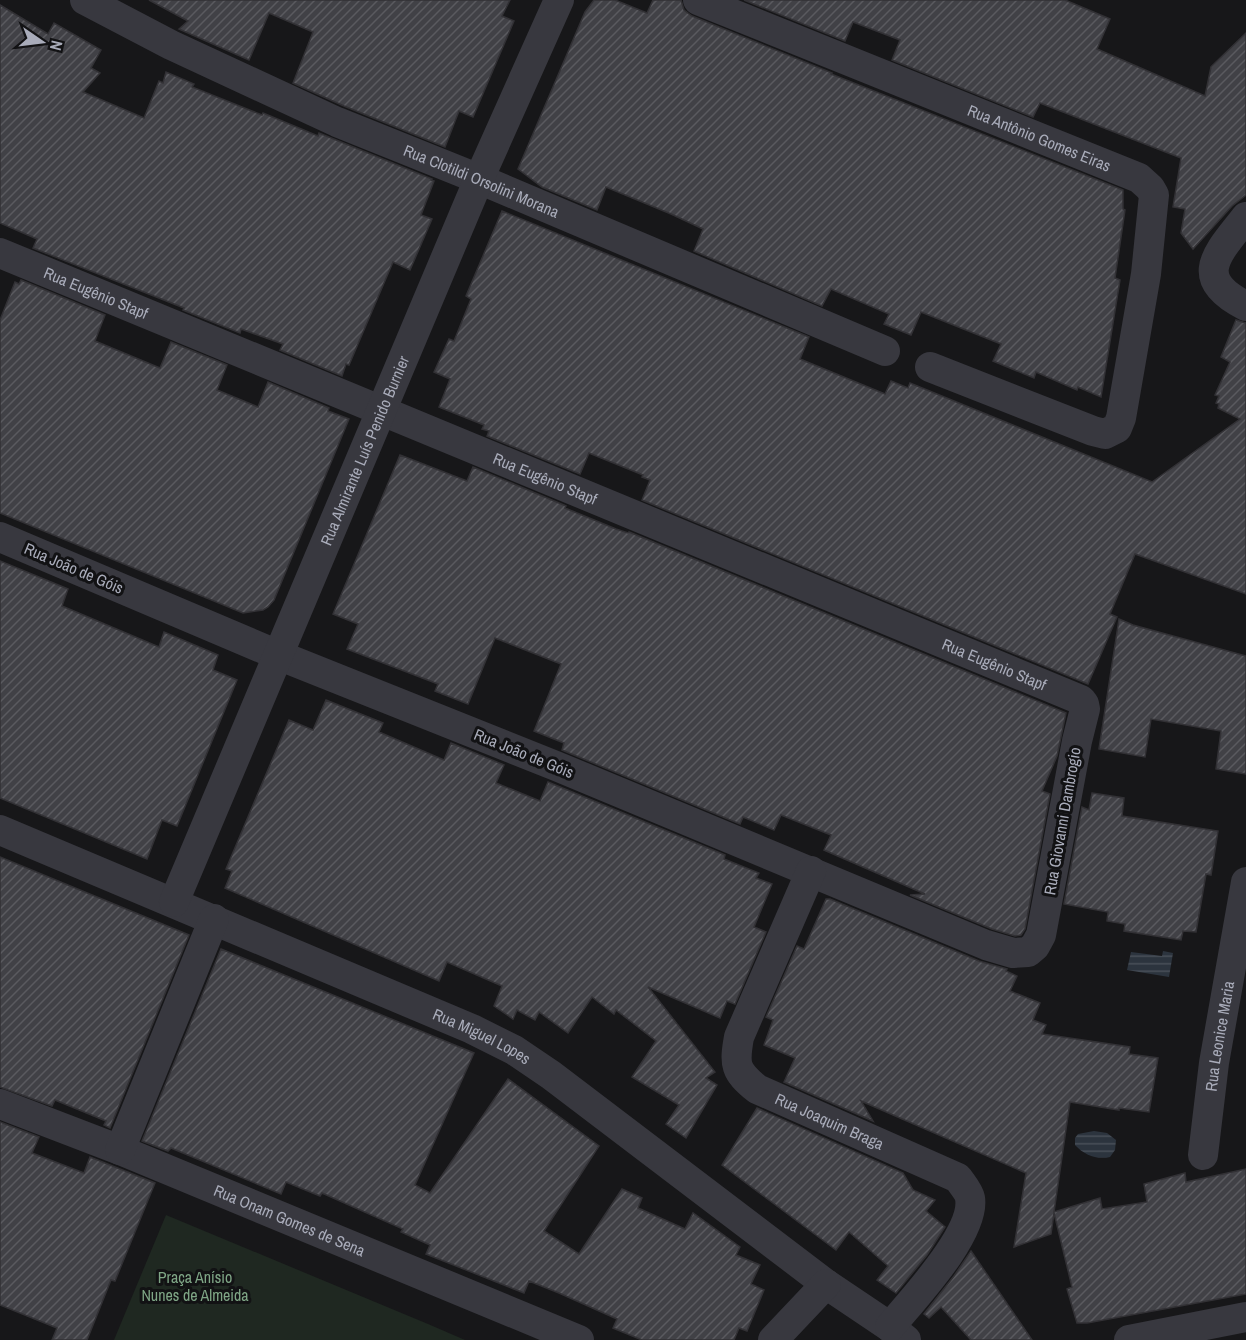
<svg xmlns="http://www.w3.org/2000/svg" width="1246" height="1340" font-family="'Archivo Narrow',sans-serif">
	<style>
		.park { fill: #1f2821 }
		.water { fill: url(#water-rules) }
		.building { fill: url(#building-hatch); stroke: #323135; stroke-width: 1.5 }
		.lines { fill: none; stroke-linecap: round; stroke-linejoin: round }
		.minor { stroke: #38383f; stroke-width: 30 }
		.labels { text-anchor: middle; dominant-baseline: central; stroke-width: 6; stroke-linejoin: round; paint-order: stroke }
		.street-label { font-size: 16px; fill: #a9acba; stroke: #121214 }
		.park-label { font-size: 16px; fill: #7fa686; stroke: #121214 }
	</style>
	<defs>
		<pattern id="water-rules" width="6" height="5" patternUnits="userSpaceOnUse" patternTransform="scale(1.5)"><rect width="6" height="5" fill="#2c343e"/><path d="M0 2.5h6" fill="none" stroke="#484f58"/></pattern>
		<pattern id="building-hatch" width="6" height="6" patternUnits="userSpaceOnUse" patternTransform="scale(1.5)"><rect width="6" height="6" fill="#414146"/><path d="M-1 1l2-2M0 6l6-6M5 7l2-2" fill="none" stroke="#5a5a5f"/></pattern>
	</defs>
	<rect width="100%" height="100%" fill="#171719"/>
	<path class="park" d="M166,1215l262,109 37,16h-351z"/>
	<g class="water">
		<path d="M1163,951l10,2 -4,24 -42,-7 4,-18 31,4z"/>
		<path d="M1094,1131l13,2 9,7 -1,10 -5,7c-13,3 -26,-2 -35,-12v-7l3,-4z"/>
	</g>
	<g class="building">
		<path d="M149,0h361l-8,16 12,5 -41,96 -14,-6 -14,36 -101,-41 -51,-23 20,-51 -44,-19 -20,47 -70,-31 9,-8z"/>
		<path d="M594,0h21l32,13 6,-13h28l3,10 8,6 140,57 -1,1 292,116v19l2,1 -10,68 5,2 -19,117 -23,-10 -1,3 -41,-18 -2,6 -41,-17 8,-17 -80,-32 -10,23 -27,-11 5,-10 -58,-25 -9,17 -128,-55 9,-22 -32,-15 -65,-27 -9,23 -55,-23 -24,-18 67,-157z"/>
		<path d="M744,0h321l45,19 -13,30 108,47 6,-29 35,-34v162l-14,11 -39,43 -12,-16 4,-24 -12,-2 8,-49 -141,-55 -7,14 -141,-57 8,-20 -47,-18 -8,19z"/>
		<path d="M0,5l48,29 6,-11 47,27 -10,18 9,5 -17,19 61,26 15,-37 4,2 3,-11 28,12 -2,3 70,28 1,-2 55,23 1,-3 113,46 -1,1 3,1 -13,34 11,4 -22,51 -17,-8 -44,103 -3,-1 -4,12 -62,-26 3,-6 -42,-15 -1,4 -57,-23 1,-2 -151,-60 4,-9 -37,-16z"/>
		<path d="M502,211l307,126 -9,22 85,35 6,-13 17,7 2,-5 242,99 88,-63 -22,-11 1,-4 -3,-1 3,-7 -4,-1 15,-33 -9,-5 15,-37 10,3v271l-111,-40 -25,60 7,3 -29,67 -446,-184 8,-20 -8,-3 1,-2 -54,-22 -9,21 -93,-38 2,-5 -7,-2 2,-4 -45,-18 11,-28 -16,-7 15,-33 5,2 17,-42 -5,-3z"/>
		<path d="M21,280l84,35 -10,26 65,27 11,-26 56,23 -10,25 41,17 10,-25 61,26 -1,3 21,8 -75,181 -6,7 -5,3 -20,3 -243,-100v-193l15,-38 4,2z"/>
		<path d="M400,455l67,26 6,-14 93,39 -1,2 51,21 12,4 1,-1 437,181 -9,43 -15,35 8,3 -25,135 -4,6 -6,1 -23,-7 -82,-34 15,-1 -101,-44 7,-15 -50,-20 -7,15 -31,-13 -3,7 -178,-74 2,-7 -30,-12 27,-67 -66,-26 -27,66 -33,-13 3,-7 -91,-35 11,-25 -25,-10z"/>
		<path d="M0,561l68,28 -6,17 97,41 5,-15 54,23 -5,15 24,10 -60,146 -15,-6 -15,39 -147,-61z"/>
		<path d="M1119,619l14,6 113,31v118l-30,-5 5,-38 -70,-12 -6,38 -46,-8z"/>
		<path d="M326,700l57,23 -4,9 65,28 7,-17 53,22 -8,18 44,18 8,-19 177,73 -1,4 35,14 -3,5 16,6 -18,43 12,5 -31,72 -8,-3 -7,17 -72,-31 67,85 -9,6 11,7 -31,53 -20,-14 13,-19 -47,-28 24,-36 -40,-31 -2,4 -22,-17 -24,36 -29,-21 -4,8 -18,-10 -4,9 -19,-13 8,-20 -55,-24 -8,19 -214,-93 7,-17 -6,-2 63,-149 24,10z"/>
		<path d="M1092,793l32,5 -2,18 96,15 -7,44 -5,-1 -10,58 -13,-1 -2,9 -57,-9 1,-7 -18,-3 1,-9 -44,-8 18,-97 7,3z"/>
		<path d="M0,857l189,78 -79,193 -6,-3 2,-4 -51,-21 -3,6 -52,-19z"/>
		<path d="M826,899h4l149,62 28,8 -1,2 11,5 -7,15 30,12 -7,17 13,5 -4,9 88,13 -1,7 29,4 -9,54 -30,-4v2l-49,-8 -16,110 46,-14 2,11 45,-7 -3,-18 41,-11 1,9 60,-13v125l-159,29h-10l-10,-34 5,-2 -18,-74 -3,21 -37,13 12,-74 -165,-72 12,20 -89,-39 11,-24 -31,-13 9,-25 -7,-3 31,-71 7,3z"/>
		<path d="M221,949l253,104 -59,132 15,8 78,-114 91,67 -55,85 35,23 43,-65 20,9 -4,10 47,21 8,-16 47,34 -4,8 24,10 -9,19 13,6 -17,41 -8,-3 -5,12h-92l-29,-12 4,-9 -58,-26 -30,-12 -5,12 -98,-39 4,-9 -29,-13 2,-3 -81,-36 -2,3 -34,-14 -5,12 -110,-46 -3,3 -26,-10z"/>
		<path d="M757,1108l146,65 10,17 22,10 -9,11 19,16 -18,28 -31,38 -19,-13 11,-14 -39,-34 -13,18 -114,-85z"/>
		<path d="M0,1122l39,15 -7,16 52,20 6,-16 65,26 -40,98 -4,-1 -24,60h-35l5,-12 -57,-23z"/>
		<path d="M971,1251l61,89h-61l-30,-33 -12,11 -5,-4 30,-38z"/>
	</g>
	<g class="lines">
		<g class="minor">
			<path id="s1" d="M85,0l86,45 166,77 142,57 406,172"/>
			<path id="s2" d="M698,0l441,178 11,10 4,7 -8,79 -25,144 -4,10 -12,6 -12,-3 -163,-64"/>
			<path d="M1246,217c-28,36 -56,61 0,89"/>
			<path id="s3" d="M0,253l1081,447 3,4 1,5 -8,32 -36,194 -6,11 -7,6 -15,1 -27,-8 -430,-179 -278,-111 -278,-118"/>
			<path id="s4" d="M0,830l472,199 42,21 37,25 275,209 64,43 16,13"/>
			<path id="s5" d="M811,871l-72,166c-5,28 -4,34 18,52l201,89c4,6 11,14 12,20 6,35 -58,102 -80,129"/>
			<path id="s6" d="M174,902l305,-723 80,-179"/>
			<path id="s7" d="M0,1104l120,46 459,190"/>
			<path d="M120,1150l94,-231"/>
			<path id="s8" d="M1203,1155l11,-92 32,-181"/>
			<path d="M773,1340l53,-56"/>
			<path d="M1129,1340l117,-23"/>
		</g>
	</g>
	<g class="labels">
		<g class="street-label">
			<text stroke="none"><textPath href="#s2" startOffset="368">Rua Antônio Gomes Eiras</textPath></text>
			<text stroke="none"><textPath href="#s1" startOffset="436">Rua Clotildi Orsolini Morana</textPath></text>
			<text stroke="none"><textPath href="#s3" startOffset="104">Rua Eugênio Stapf</textPath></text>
			<text stroke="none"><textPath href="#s6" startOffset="490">Rua Almirante Luís Penido Burnier</textPath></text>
			<text stroke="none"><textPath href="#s3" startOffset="590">Rua Eugênio Stapf</textPath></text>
			<text transform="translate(74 568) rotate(23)">Rua João de Góis</text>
			<text stroke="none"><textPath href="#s3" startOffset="1076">Rua Eugênio Stapf</textPath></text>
			<text transform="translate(524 753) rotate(22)">Rua João de Góis</text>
			<text transform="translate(1062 821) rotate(-80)">Rua Giovanni Dambrogio</text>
			<text stroke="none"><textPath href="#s8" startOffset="120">Rua Leonice Maria</textPath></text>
			<text stroke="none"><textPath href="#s4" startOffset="524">Rua Miguel Lopes</textPath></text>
			<text stroke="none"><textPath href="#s5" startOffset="320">Rua Joaquim Braga</textPath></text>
			<text stroke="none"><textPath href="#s7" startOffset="312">Rua Onam Gomes de Sena</textPath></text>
		</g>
		<g class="park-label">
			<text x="195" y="1277">Praça Anísio<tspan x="195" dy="18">Nunes de Almeida</tspan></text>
		</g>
	</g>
	<g transform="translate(42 42) rotate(104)" stroke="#121214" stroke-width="4.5" paint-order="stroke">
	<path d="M0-4.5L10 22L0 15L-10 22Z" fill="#a9acba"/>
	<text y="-9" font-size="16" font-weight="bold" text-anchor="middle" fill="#a9acba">N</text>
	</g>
</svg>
